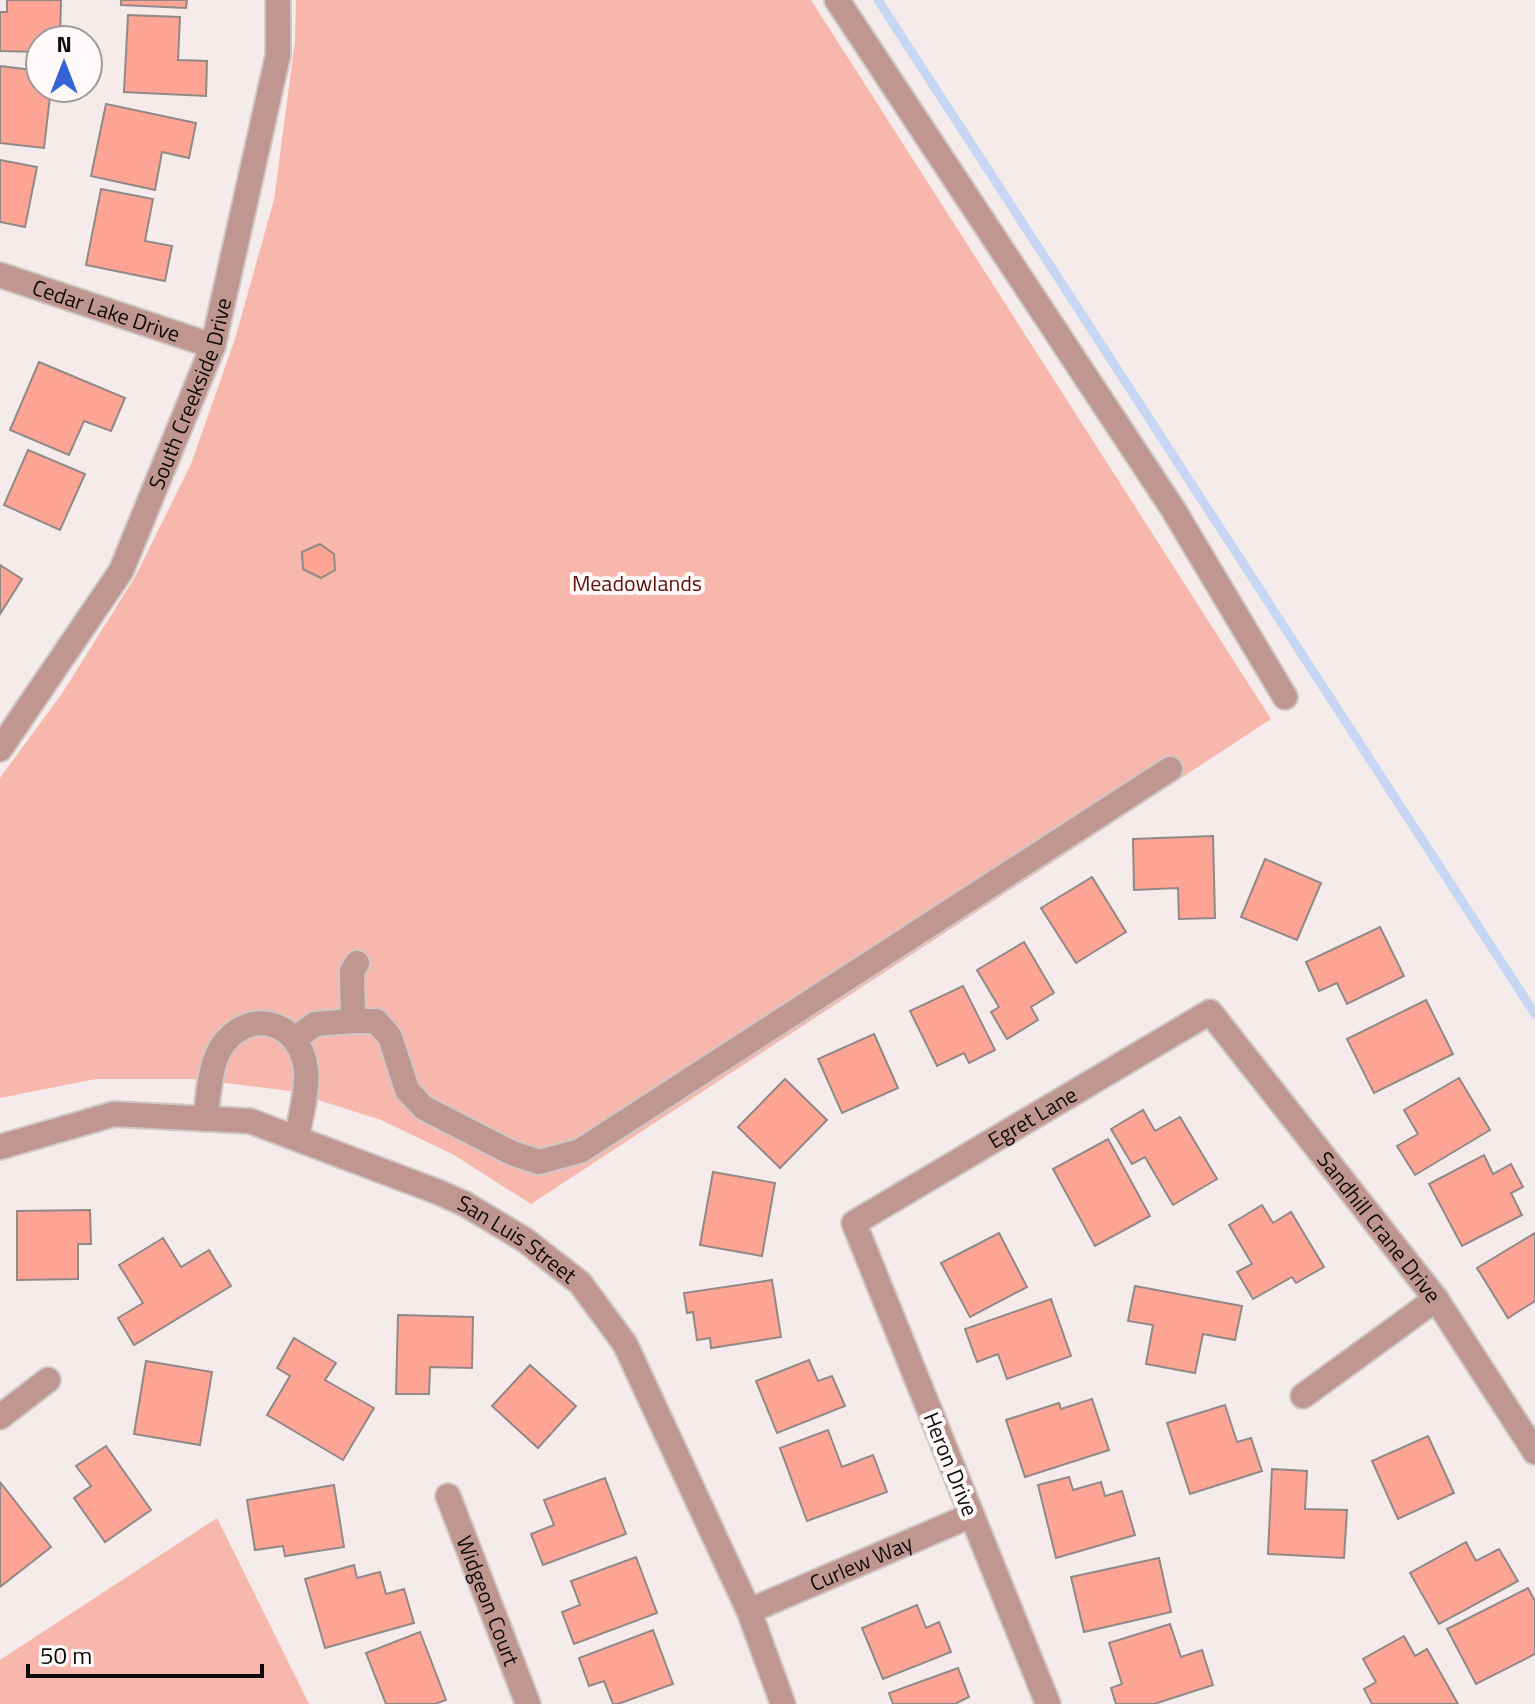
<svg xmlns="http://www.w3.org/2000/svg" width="1535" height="1704" font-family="'Titillium Web',sans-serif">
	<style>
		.green { fill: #f7b7ac }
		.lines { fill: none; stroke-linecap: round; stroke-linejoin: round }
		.stream { stroke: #c7d6f3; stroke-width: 9 }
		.building { fill: #fda495; stroke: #918988; stroke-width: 2 }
		.minor-casing { stroke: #cfc7c6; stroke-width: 28 }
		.minor { stroke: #bf9790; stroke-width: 24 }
		.labels { text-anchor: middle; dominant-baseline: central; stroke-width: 8; stroke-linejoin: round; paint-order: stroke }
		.street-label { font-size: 22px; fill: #0d0b0a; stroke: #fffaf9 }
		.park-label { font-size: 22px; fill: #60120b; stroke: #fffaf9 }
	</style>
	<rect width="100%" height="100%" fill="#f4ebea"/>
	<g class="green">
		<path d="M296,0h515l460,719 -740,485 -77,-49 -73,-35 -91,-29 -98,-12h-96l-96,19v-320l63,-86 72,-115 56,-113 44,-125 39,-139 21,-159z"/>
		<path d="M217,1518l92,186h-309v-44z"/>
	</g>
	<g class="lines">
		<path class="stream" d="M878,0l657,1014"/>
	</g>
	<g class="building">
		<path d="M7,0h54l-1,40h-20v12l-40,-1v-39h7z"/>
		<path d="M121,0h66l-1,8 -65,-3z"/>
		<path d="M128,15l52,2 -2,43 29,1 -1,35 -82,-4z"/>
		<path d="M0,66l40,5v17h11l-7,60 -44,-5z"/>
		<path d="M106,104l90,19 -7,35 -27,-6 -7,38 -64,-14z"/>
		<path d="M0,160l37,7 -12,60 -25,-5z"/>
		<path d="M101,189l52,10 -8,42 27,5 -7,35 -79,-16z"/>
		<path d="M39,362l86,36 -14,33 -27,-10 -15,34 -59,-25z"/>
		<path d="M28,450l57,24 -25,56 -56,-25z"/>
		<path d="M320,544l14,10 1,16 -14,8 -18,-9 -1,-17z"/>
		<path d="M0,565l22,14 -22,35z"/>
		<path d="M1213,836l2,82 -36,1 -1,-31 -44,2 -1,-51z"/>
		<path d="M1265,859l56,24 -24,57 -56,-23z"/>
		<path d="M1092,877l34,55 -50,31 -35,-55z"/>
		<path d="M1380,927l24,49 -57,28 -10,-21 -18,8 -13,-29z"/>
		<path d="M1024,942l30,51 -23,14 7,13 -31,19 -16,-27 8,-5 -22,-37z"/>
		<path d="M963,986l32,64 -26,13 -5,-10 -27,13 -27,-55z"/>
		<path d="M1426,1000l27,54 -79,39 -27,-54z"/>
		<path d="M874,1034l24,54 -56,25 -24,-54z"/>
		<path d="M1459,1078l31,52 -75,45 -18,-29 21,-12 -14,-24z"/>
		<path d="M785,1079l42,41 -47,48 -42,-41z"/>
		<path d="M1143,1110l12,21 25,-14 37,62 -44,26 -28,-48 -13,7 -21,-35z"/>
		<path d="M1108,1139l42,77 -55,30 -42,-77z"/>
		<path d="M1484,1155l9,19 18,-10 12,23 -12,6 11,22 -60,31 -33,-62z"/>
		<path d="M713,1172l62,11 -13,73 -62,-11z"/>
		<path d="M1262,1205l11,18 18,-11 33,55 -28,16 -4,-6 -39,22 -16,-27 15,-8 -23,-39z"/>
		<path d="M90,1210l1,34h-13v35l-61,1v-69z"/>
		<path d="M999,1233l28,54 -57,30 -29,-54z"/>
		<path d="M1535,1233v68l-27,17 -31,-50z"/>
		<path d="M163,1238l18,29 28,-17 22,36 -97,59 -16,-27 25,-15 -24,-38z"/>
		<path d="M772,1280l9,57 -70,11 -1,-10 -13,2 -4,-28 -6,1 -3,-20z"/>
		<path d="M1135,1286l107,20 -7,34 -32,-6 -8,39 -49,-9 7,-39 -25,-4z"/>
		<path d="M1051,1299l20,57 -64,23 -9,-25 -21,8 -12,-33z"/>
		<path d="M398,1315l75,2 -1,51 -42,-1 -1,27h-33z"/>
		<path d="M294,1338l42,25 -11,17 49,28 -31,52 -76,-45 23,-39 -13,-8z"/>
		<path d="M809,1360l9,21 14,-5 13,30 -68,27 -21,-52z"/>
		<path d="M146,1361l66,11 -12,73 -66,-11z"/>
		<path d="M530,1365l46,41 -38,42 -46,-42z"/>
		<path d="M1092,1399l17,51 -84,27 -19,-57 53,-17 2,6z"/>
		<path d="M1225,1405l12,37 14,-4 11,33 -72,23 -23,-71z"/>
		<path d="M828,1430l14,37 31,-12 14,37 -80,29 -27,-73z"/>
		<path d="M1428,1436l26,57 -56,26 -26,-58z"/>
		<path d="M106,1446l45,64 -46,32 -31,-44 17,-12 -15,-20z"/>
		<path d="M1272,1469l35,2 -2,38 42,1 -3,48 -76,-4z"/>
		<path d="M1069,1477l4,13 28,-8 4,14 17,-5 13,44 -79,23 -18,-73z"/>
		<path d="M605,1478l21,56 -83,31 -12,-31 23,-9 -10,-25z"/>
		<path d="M0,1482l51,65 -51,40z"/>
		<path d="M334,1485l10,62 -59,9 -2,-10 -28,4 -8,-50z"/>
		<path d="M1466,1542l10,19 23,-12 19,32 -79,43 -29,-51z"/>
		<path d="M636,1557l21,56 -83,31 -12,-32 18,-7 -9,-24z"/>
		<path d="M1159,1558l12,54 -87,20 -13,-55z"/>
		<path d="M354,1565l3,13 23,-6 6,22 18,-5 10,34 -89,25 -20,-69z"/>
		<path d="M1528,1588l7,13v53l-59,30 -29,-55z"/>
		<path d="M917,1605l9,23 13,-6 12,30 -68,27 -21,-51z"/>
		<path d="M1170,1624l11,33 21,-7 11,35 -59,19h-38l-5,-16 11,-4 -13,-41z"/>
		<path d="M653,1630l20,54 -55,20h-5l-9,-23 -15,5 -10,-28z"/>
		<path d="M420,1632l26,68 -11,4h-49l-20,-51z"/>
		<path d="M1404,1636l11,20 12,-7 31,55h-86l-8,-15 12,-7 -13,-23z"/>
		<path d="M958,1668l11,29 -14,7h-62l-4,-11z"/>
	</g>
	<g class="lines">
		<defs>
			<g id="minor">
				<path d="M837,0l336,509 112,188"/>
				<path id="s1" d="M0,275l213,71"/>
				<path id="s2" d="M0,749l121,-178 92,-225 65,-291v-55"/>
				<path d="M353,1021h23l14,16 17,53 17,18 88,45 27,9 41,-11 590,-382"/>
				<path d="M295,1039l20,-15 38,-3 -1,-50 5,-8"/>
				<path d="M205,1119c4,-23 4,-53 17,-73 28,-40 79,-24 84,24 2,22 -6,47 -9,68"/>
				<path id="s3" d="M0,1147l114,-33 136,7 188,71 27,12 60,36 55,43 45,61 124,267 34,93"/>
				<path d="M1303,1396l133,-97"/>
				<path d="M0,1417l48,-37"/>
				<path id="s4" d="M448,1496l80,208"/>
				<path id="s5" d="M749,1611l223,-96"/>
				<path id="s6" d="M1048,1704l-194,-481 356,-211 226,287 99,153"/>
			</g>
		</defs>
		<use href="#minor" class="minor-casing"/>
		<use href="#minor" class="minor"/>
	</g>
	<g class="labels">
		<g class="street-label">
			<text stroke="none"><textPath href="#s1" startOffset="112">Cedar Lake Drive</textPath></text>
			<text stroke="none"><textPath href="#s2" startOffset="406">South Creekside Drive</textPath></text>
			<text stroke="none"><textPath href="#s6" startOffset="726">Egret Lane</textPath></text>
			<text stroke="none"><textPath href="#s6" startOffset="1206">Sandhill Crane Drive</textPath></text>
			<text stroke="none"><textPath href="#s3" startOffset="548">San Luis Street</textPath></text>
			<text transform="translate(951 1464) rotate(68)">Heron Drive</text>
			<text stroke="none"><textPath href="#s5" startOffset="122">Curlew Way</textPath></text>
			<text stroke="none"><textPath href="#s4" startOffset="112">Widgeon Court</textPath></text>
		</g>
		<g class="park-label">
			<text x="637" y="583">Meadowlands</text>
		</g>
	</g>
	<g transform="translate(64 64)"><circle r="38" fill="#fffaf9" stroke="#9e9a99" stroke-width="2"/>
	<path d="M0-6L14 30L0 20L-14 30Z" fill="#3564d4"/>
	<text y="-12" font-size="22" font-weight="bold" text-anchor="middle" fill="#0d0b0a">N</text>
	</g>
	<path d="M28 1664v12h234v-12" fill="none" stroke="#0d0b0a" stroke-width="4"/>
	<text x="40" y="1664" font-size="24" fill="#0d0b0a" stroke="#fffaf9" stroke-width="6" paint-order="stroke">50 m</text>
</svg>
